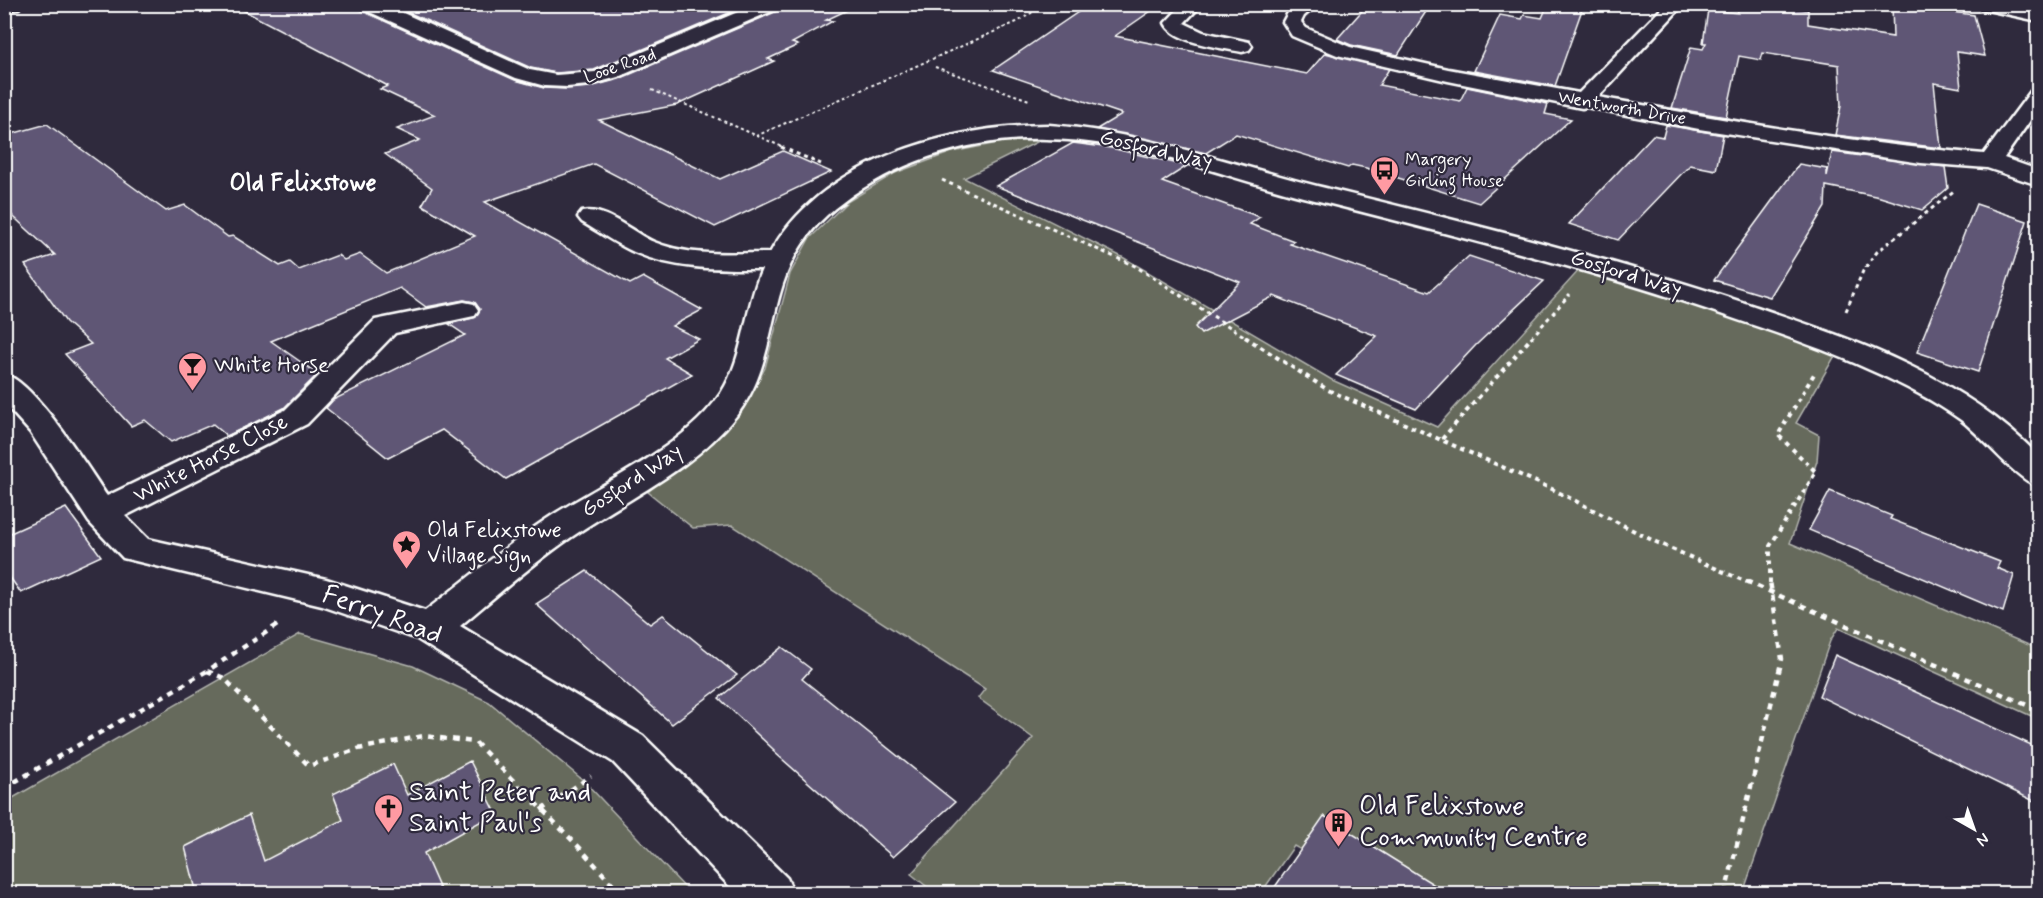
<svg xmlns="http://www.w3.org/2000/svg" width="2043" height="898" font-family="Mynerve,sans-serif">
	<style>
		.green { fill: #666a5c; stroke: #b2b4ae; stroke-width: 1.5 }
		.building { fill: #5f5774; stroke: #fff; stroke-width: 1.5 }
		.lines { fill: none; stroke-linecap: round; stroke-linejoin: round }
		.street-casing { stroke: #fff; stroke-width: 5 }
		.secondary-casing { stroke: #fff; stroke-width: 5 }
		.path-far3 { stroke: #fff; stroke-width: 2; stroke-dasharray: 3 3; stroke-linecap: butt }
		.path-far2 { stroke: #fff; stroke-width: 3; stroke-dasharray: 4 4; stroke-linecap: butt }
		.path-far1 { stroke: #fff; stroke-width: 4; stroke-dasharray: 4.5 4.5; stroke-linecap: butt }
		.path { stroke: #fff; stroke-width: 4.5; stroke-dasharray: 6 6; stroke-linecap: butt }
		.street { fill: #2f2a3d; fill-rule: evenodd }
		.secondary { fill: #2f2a3d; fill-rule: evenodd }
		.labels { text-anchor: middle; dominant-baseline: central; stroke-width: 4.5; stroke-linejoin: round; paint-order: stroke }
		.far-street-label { font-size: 18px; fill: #fff; stroke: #2f2a3d }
		.far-poi-label { font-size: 18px; fill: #fff; stroke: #2f2a3d; text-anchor: start }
		.street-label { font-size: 22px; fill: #fff; stroke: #2f2a3d }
		.poi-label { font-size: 22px; fill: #fff; stroke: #2f2a3d; text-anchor: start }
		.far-district-label { font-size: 24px; font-weight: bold; fill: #fff; stroke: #2f2a3d }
		.near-street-label { font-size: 27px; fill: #fff; stroke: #2f2a3d }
		.near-poi-label { font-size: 27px; fill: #fff; stroke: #2f2a3d; text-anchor: start }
	</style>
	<rect width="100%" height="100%" fill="#2f2a3d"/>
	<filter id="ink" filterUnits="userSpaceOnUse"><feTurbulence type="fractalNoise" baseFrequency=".0167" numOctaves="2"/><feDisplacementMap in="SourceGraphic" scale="12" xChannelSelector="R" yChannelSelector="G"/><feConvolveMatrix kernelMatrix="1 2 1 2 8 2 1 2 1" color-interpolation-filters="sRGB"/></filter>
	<g filter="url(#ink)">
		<g class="green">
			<path d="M1008,141h31l-75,37 160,80 208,122 105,47 144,-159 157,50 98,36 -40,69 23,12 -2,26 -27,82 248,106v70l-200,-91 -8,13 -87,252h-362l-87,-47 -33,47h-326l-24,-19 122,-136 -55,-40 7,-9 -253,-164 -39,3 -45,-36 93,-79 24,-45 25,-94 19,-35 38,-37 48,-29 57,-21z"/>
			<path d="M300,634l113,32 76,36 95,79 106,112h-685l-1,-90z"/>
		</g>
		<g class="building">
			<path d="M231,4h126l3,6 155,70 29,8 23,1 23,-2 29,-8 161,-69 3,-6h77l-34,16 7,1 -41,22 6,2 -30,14 6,2 -97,44 -78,15 121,59 63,-28 48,21 -116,55 -121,-63 -109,38 145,82 13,-7 59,33 -30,16 27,13 -34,19 27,16 -186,105 -64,-49 -54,28 -62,-50 7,-8 132,-65 -16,-11 27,-7 4,-8 -6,-7 -10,-2 -38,7 -26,-19 -129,53 47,33 -34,34 -57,28 -14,-12 -42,18 -26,-22 -14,6 -66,-72 26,-10 -25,-22 -41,-57 30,-10 -51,-47v-72l43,-12 119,87 19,-6 43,32 5,-1 47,30 10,-4 9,8 39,-15 6,5 16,-6 26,19 89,-37 -53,-31 10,-17 -47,-34 35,-14 -23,-11 38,-14 -55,-26 8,-3z"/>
			<path d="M390,4h360l-156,66 -38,3 -25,-5z"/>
			<path d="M1090,4h71l-46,32 192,38 18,-21 64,16 -10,16 81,16 7,-14 81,17 -3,10 26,5 -92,84 -113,-35 -14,-3 -4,3 -112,-34 -30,19 -109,-24 25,-15 -129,-44z"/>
			<path d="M1368,4h63l-33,51 -47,-10 -14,-6z"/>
			<path d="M1548,4h36l-29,82 -81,-15 26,-56 22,4 2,-4 18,3z"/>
			<path d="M1737,4h57l-1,4 15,2v14l85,13 -1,-33 52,3 2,4 28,4 11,41 -28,-4 4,36 -27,-5 7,65 -106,-13 6,-29 -2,-41 -76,-12 -2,7 -22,-4 -13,61 -54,-9 19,-61 12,2 3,-6h-3l5,-33 30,3z"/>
			<path d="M1666,125l57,10 -7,35 -26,-5 -72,75 -49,-16 84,-89 10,2z"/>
			<path d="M1073,143l38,5 76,18 -25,16 98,35 -10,7 44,17 -4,3 139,48 40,-36 75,25 -68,64 -60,64 -80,-34 41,-39 -103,-40 -73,38 -6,-7 45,-45 -244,-96z"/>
			<path d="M1832,152l113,15 3,21 -26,22 -42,-13 -54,-11 -1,21 -55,90 -56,-17 85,-116 28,5v7z"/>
			<path d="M1976,204l51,17 -49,151 -61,-20z"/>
			<path d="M1830,491l62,25 -2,3 110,43 -3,6 17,7 -11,37 -194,-82z"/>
			<path d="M66,508l35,48 -80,37 -17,-24v-33z"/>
			<path d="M587,571l63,53 13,-9 74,60 -65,49 -136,-120z"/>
			<path d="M782,647l29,22 -9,10 153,123 -62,55 -120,-106 1,-1 -55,-52z"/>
			<path d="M1835,655l203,93v55l-219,-107z"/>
			<path d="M470,761l26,52 -72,40 18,41h-245l-12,-47 64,-32 15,46 79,-41 -10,-26 60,-30 14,31z"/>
			<path d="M1324,816l125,78h-179z"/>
		</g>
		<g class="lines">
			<defs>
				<g id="street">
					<path d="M359,4h24l147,66 26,5 39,-3 162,-68h24l-2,4 -161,69 -29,8 -22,2 -22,-1 -29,-8 -155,-70z"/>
					<path d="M1183,4h19l-18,19 19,9 46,10 3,4 -3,4 -7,2c-20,-4 -68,-9 -77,-29z"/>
					<path d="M1297,4h21l-14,12 -3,6 5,6 44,19 98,22 131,24 87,-89h18l-86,93c128,23 257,47 386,57l47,-63 7,-2v20l-34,49 34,12v15l-51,-17 -66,-5 -222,-34 -113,-22 -4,1 -134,-27 -111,-26 -45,-19 -9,-14 7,-13z"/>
					<path d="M1976,4h34l28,7v10l-60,-13z"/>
					<path d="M1049,125c93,7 178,38 268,61 146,36 291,71 434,119 106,36 207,69 287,150v31c-20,-5 -56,-50 -77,-66 -28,-20 -59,-36 -91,-50 -43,-20 -87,-35 -132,-50 -143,-50 -289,-86 -435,-123 -85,-22 -168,-57 -257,-58 -71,-2 -146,20 -203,63 -29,21 -49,48 -60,82 -15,46 -15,92 -47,132 -43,54 -110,83 -166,122 -39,27 -74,58 -110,88l183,110 144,142 7,16h-57l-124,-132 -196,-123 -95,-33 -199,-48 -34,-36 -59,-90 -26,-29v-29c30,7 84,94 103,122l178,-86 90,-90 89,-18 10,2 4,6 -4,6 -79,17 -88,91 -182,92 23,23 178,40 99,32c40,-30 78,-63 120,-91 54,-36 140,-72 176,-127 24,-37 23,-84 41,-124 -43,0 -87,1 -128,-17 -18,-8 -35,-20 -52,-30l-4,-5 4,-5c24,-6 50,21 72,30 36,15 77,11 116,11 53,-94 179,-127 279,-128z"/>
				</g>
				<path id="secondary" d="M4,4h17l-2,4 -15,3z"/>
			</defs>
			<use href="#street" class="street-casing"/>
			<use href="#secondary" class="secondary-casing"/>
			<g class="path-far3">
				<path d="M935,67l94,33"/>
				<path d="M652,90l133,58"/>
				<path d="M756,136l263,-115 26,-17"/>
			</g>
			<g class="path-far2">
				<path d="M781,147l40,17"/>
				<path d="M942,180l193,86 112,72"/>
				<path d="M1846,311l17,-40 14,-19 78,-62"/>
				<path d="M1531,338l39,-44"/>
			</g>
			<g class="path-far1">
				<path d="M1245,337l83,53 224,99 104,53 93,41"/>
				<path d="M1442,439l90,-102"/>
				<path d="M1770,583v-37l46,-74 -38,-37 36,-61"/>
			</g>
			<g class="path">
				<path d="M1746,581l292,129"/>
				<path d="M207,671l17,7 85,88 49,-17 65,-13 52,6 105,106 41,46"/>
				<path d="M4,788l203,-117 75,-49"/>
				<path d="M541,810l50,-34"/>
				<path d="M1725,894l57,-235 -12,-78"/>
			</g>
			<use href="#street" class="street"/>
			<use href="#secondary" class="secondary"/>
		</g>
	</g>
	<defs>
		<symbol id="bus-pin" viewBox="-11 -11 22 30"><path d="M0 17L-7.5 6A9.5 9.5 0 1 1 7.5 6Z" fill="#ff9aa2" stroke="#2f2a3d"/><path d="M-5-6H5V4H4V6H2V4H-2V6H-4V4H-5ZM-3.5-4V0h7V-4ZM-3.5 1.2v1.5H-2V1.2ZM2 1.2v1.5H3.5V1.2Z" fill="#111"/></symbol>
		<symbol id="bar-pin" viewBox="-11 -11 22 30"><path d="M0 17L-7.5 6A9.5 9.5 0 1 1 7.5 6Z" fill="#ff9aa2" stroke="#2f2a3d"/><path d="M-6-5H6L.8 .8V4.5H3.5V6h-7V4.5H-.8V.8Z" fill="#111"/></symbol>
		<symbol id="sight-pin" viewBox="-11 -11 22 30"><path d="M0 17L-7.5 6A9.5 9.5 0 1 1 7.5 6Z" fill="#ff9aa2" stroke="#2f2a3d"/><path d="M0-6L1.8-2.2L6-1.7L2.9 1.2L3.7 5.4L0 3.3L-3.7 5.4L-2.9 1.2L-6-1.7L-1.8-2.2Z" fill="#111"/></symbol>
		<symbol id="church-pin" viewBox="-11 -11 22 30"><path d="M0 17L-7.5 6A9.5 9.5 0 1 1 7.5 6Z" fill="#ff9aa2" stroke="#2f2a3d"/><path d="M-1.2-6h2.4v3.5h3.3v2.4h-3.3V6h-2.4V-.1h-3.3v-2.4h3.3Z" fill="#111"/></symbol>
		<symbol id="building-pin" viewBox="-11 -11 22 30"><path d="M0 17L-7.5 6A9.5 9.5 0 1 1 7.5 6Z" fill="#ff9aa2" stroke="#2f2a3d"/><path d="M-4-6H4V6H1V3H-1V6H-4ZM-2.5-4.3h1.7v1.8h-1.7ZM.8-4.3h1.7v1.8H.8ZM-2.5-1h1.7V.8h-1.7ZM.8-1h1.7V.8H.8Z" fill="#111"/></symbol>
	</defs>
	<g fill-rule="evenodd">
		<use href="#bus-pin" x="1368" y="154" width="33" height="45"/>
		<use href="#bar-pin" x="176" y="350" width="33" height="45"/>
		<use href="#sight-pin" x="390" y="528" width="33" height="45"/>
		<use href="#church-pin" x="372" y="792" width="33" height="45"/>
		<use href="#building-pin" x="1322" y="806" width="33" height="45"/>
	</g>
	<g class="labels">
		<g class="far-street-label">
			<text transform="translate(620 66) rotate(-19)">Looe Road</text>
			<text transform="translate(1622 108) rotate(10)">Wentworth Drive</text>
		</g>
		<g class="far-poi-label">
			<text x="1405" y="160">Margery<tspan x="1405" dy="21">Girling House</tspan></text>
		</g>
		<g class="street-label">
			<text transform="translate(1156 150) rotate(13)">Gosford Way</text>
			<text transform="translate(1626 274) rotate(17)">Gosford Way</text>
			<text transform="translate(211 459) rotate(-27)">White Horse Close</text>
			<text transform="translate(632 481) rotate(-33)">Gosford Way</text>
		</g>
		<g class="poi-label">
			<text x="214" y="366">White Horse</text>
			<text x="427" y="531">Old Felixstowe<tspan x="427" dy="25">Village Sign</tspan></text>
		</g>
		<g class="far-district-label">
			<text x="303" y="183">Old Felixstowe</text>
		</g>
		<g class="near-street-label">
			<text transform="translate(382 615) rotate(20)">Ferry Road</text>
		</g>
		<g class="near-poi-label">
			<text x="409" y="792">Saint Peter and<tspan x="409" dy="31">Saint Paul's</tspan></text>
			<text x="1359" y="806">Old Felixstowe<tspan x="1359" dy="31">Community Centre</tspan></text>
		</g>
	</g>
	<rect width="2043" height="898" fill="none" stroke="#2f2a3d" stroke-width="24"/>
	<rect x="12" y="12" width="2019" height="874" fill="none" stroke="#fff" stroke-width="2" filter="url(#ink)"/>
	<g transform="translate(1974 829) rotate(140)" stroke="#2f2a3d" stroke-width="4.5" paint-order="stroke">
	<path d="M0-4.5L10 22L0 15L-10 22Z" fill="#ffffff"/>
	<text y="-9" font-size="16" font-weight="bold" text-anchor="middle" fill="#ffffff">N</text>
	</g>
</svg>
